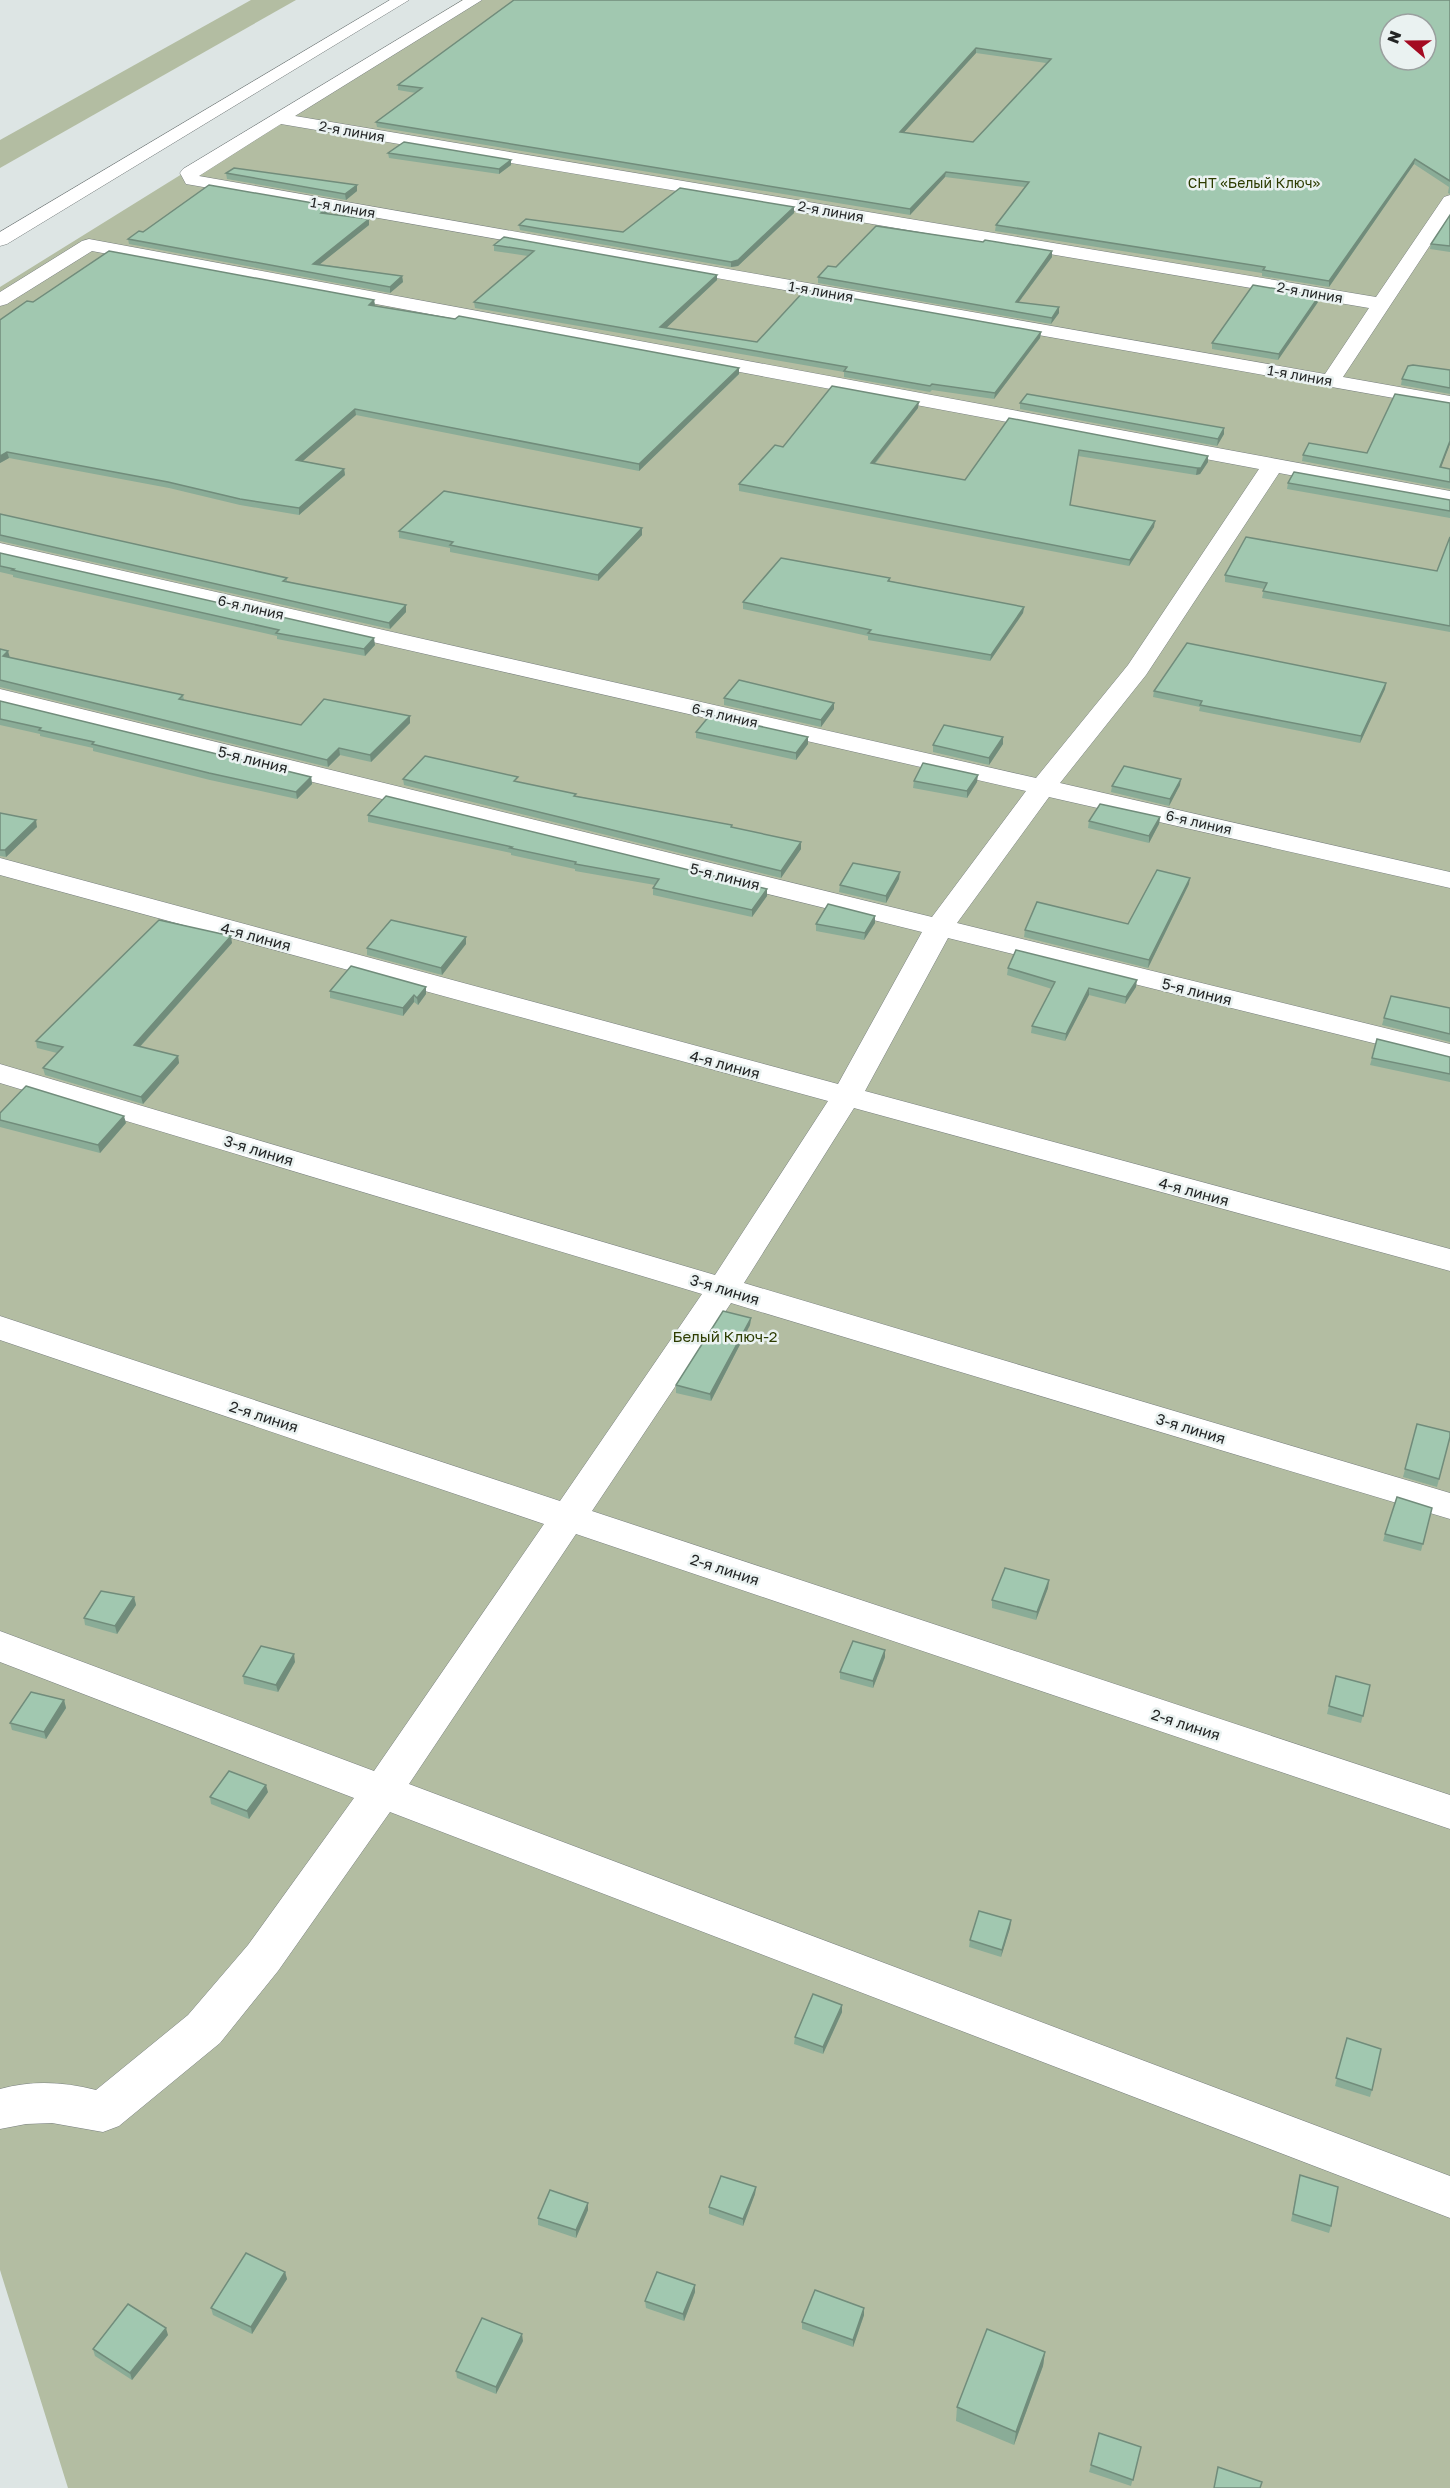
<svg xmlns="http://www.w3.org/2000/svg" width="1450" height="2488" font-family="'Golos Text',sans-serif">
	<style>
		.green { fill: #b3bda2; fill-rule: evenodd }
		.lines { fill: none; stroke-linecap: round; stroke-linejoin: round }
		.minor-casing { stroke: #787f7f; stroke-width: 1 }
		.minor { fill: #fff; fill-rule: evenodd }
		.wall { fill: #8aac97; fill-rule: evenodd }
		.shaded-wall { fill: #718c7b }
		.building { fill: #a1c8b0; stroke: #718c7b; stroke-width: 1.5; fill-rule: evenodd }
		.labels { text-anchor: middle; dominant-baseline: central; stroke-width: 5; stroke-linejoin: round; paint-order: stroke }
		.far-street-label { font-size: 14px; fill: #222424; stroke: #eaf2f1 }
		.far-park-label { font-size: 14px; fill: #2d3c00; stroke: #eaf2f1 }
		.street-label { font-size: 15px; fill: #222424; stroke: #eaf2f1 }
		.park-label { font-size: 15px; fill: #2d3c00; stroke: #eaf2f1 }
	</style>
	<rect width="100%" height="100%" fill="#dde5e4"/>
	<g class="green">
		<path d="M251,0h45l-296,168v-28z"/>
		<path d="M462,0h988v2488h-1382l-68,-218v-1983zM1390,24h36v36h-36z"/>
	</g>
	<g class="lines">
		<defs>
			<g id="minor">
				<path d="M390,0h19l-402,244 -7,2v-14z"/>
				<path d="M463,0h19l-187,116 1081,181 68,-100 6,-2v20l-107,162 107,19v12l-1258,-223 -6,-1 -6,-11 3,-4zM281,124l1088,184 -44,66 -1126,-198z"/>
				<path d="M89,239l1361,252v14l-171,-32 -133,202 -86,108 390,89v16l-401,-91 -92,126 493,121v18l-502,-124 -83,153 585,158v22l-596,-163 -110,175 706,210v26l-719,-216 -139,208 858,284v34l-874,-295 -167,250 1041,392v42l-1060,-406 -112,159 -58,72 -101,83 -16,6 -51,-9 -26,1 -26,5v-40c33,-9 64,-7 96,1l92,-75 60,-70 106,-147 -354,-136v-31l374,140 170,-247 -544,-184v-24l560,185 142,-207 -702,-211v-19l715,211 113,-174 -828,-226v-17l838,226 84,-152 -922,-227v-16l932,228 94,-126 -1026,-234v-14l1036,235 92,-113 131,-196 -1167,-218 -85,53 -7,2v-14l82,-51z"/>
			</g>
		</defs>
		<use href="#minor" class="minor-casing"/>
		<use href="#minor" class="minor"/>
	</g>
	<g class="wall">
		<path d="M1450,0v194l-2,-1 1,-6 -35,-23 -85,123 -67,-11v-3l-267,-42 1,-6 29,-38 -80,-10 -35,38 -533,-88 -1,-5 40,-29 -18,-3v-5zM976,53l70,10 -73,79 -69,-10z"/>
		<path d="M388,153l123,12 -12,9 -110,-16z"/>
		<path d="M226,173l131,18 -11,9 -119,-21z"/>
		<path d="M330,212l-2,2 41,5v6l-49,39 82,12 1,6 -13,11 -261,-49 -1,-5 15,-7z"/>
		<path d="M794,213l-56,53 -7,1 -211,-37 -1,-5 104,7z"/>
		<path d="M1450,215v37l-20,-3 1,-5z"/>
		<path d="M494,245l223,35 -51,48 91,14 284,-10 -1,6 -46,61 -62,-9 -2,2 -86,-15v-5l-369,-64 -1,-6 54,-46 -34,-5z"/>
		<path d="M1052,257l-33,45 40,11 -8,11 -233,-41v-6l18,-10z"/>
		<path d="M374,300l1,6 364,68 -100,97 -283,-56 -53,46 41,8 1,6 -46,40 -59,-10 -71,-17 -160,-30 -9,5 33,-161z"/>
		<path d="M1318,302l-40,58 -66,-11v-6z"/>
		<path d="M1450,370v24l-49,-9 1,-6z"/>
		<path d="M1020,403l204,25v6l-7,12 -197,-37z"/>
		<path d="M1450,403v41l-9,23 9,2v20l-148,-28 1,-6 64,-2z"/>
		<path d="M918,408l-43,56 90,16 44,-62 199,44 -8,12 -4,1 -118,-19 -8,49 84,22 -25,39 -390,-75v-7l44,-37z"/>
		<path d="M1288,483l162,17v18l-163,-29z"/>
		<path d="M0,514l287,64v3l119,31 -16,17 -390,-88z"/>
		<path d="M399,531l243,4 -44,46 -148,-29v-4l-51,-10z"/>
		<path d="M1450,537v95l-188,-34 2,-9 -39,-7v-7l212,-4z"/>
		<path d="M0,553l375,92 -10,11 -88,-17v-3l-264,-59v-2l-13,-3z"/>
		<path d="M890,578v3l134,26 -1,6 -33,48 -122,-21v-4l-125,-27v-7z"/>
		<path d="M0,649l10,9 173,37 1,5 117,25 109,-9v7l-39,39 -31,-7 -12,12 -328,-80z"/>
		<path d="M1386,683l-1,6 -25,54 -161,-32 1,-4 -47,-10 1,-6z"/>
		<path d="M724,698l110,5v6l-13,18 -97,-22z"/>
		<path d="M0,701l311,76 1,7 -15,15 -87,-19 -117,-29v-3l-53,-12v-2l-40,-9z"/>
		<path d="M696,732l112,5v7l-12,16 -100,-22z"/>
		<path d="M1003,744l-14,21 -56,-13v-7z"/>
		<path d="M403,779l115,3 58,14 156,29v2l69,22 -20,29 -377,-93z"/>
		<path d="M914,781l63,1 -10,16 -54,-10z"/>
		<path d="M1180,785l-11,21 -58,-14 1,-6z"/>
		<path d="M0,813l37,14 -31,30 -6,-1z"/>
		<path d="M368,815l399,74v7l-15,21 -99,-22v-7l2,-3 -80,-14v-2l-64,-14v-2l-143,-31z"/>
		<path d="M1160,817l-1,7 -10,19 -61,-15 1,-7z"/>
		<path d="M899,879l-13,24 -47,-11 1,-7z"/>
		<path d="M1189,884l-41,84 -124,-31 1,-7 103,-6z"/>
		<path d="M875,923l-11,17 -48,-9v-7z"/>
		<path d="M232,943l-92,104 38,9 1,7 -36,41 -98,-29 -2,-7 14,-15 -20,-5 -1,-7z"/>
		<path d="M466,944l-24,31 -75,-20v-7z"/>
		<path d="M1008,968l128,19 -11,17 -36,-9 -24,46 -34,-8 1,-7 20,-37 -45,-14z"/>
		<path d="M426,987v7l-8,11 -4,-3 -11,14 -73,-18v-7z"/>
		<path d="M1450,1008v34l-68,-17 2,-7z"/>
		<path d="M1450,1057v25l-80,-17 2,-7z"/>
		<path d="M0,1113l126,10 -26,30 -100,-26z"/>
		<path d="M751,1318l-1,7 -39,76 -35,-8v-8z"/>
		<path d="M1417,1424l33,13 -13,50 -34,-10z"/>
		<path d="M1432,1508l-11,43 -38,-10 2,-7z"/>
		<path d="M1049,1580l-1,8 -12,32 -44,-12v-8z"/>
		<path d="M134,1597l2,8 -19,29 -32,-9 -1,-7z"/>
		<path d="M885,1650v7l-12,31 -33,-9v-7z"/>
		<path d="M295,1662l-17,30 -34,-8 -1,-8z"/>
		<path d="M1336,1676l34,9 -9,38 -34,-9z"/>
		<path d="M64,1700l2,8 -20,31 -34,-9 -2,-7z"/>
		<path d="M268,1792l-19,27 -38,-15 -1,-7z"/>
		<path d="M1011,1920l-1,8 -9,29 -32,-10 1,-7z"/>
		<path d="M842,2005v7l-19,42 -29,-10 1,-7z"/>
		<path d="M1347,2038l25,52 -2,7 -35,-11z"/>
		<path d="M1300,2175l31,51 -2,7 -38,-12z"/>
		<path d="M756,2187l-1,7 -12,32 -34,-12v-7z"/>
		<path d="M588,2203v7l-12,28 -38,-13v-7z"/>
		<path d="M285,2272l2,7 -35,55 -39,-19 -2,-7z"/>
		<path d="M695,2285v7l-11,29 -38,-13 -1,-7z"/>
		<path d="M864,2315l-11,32 -51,-18v-7z"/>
		<path d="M168,2335l-36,45 -37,-24 -2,-7z"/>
		<path d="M523,2341l-27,53 -39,-16 -1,-7z"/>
		<path d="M1045,2352l-2,14 -29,79 -58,-24 1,-14z"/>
		<path d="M1141,2447l-10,39 -42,-14 2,-7z"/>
	</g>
	<g class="shaded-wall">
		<path d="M976,48v5l-76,84v-5z"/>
		<path d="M1415,159l-1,5 -85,123v-6z"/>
		<path d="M511,160v5l-12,9v-5z"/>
		<path d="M946,172l-1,5 -35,38v-6z"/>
		<path d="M357,185v6l-11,9 -1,-6z"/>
		<path d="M330,206v6l-8,6 -1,-5z"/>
		<path d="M794,207v6l-56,53 -7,1v-5z"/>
		<path d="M369,219v6l-55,44 -1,-5z"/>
		<path d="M1052,251v6l-37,50 1,-5z"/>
		<path d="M717,275v5l-56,53 -1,-6z"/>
		<path d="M402,276l1,6 -13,11v-6z"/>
		<path d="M1319,296l-1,6 -40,58 1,-6z"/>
		<path d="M374,300l1,6 -6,-1z"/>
		<path d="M1059,307v6l-8,11 1,-6z"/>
		<path d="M1041,332l-1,6 -46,61 1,-6z"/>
		<path d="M739,368v6l-100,97v-7z"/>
		<path d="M919,402l-1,6 -48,61 1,-6z"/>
		<path d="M355,409l1,6 -59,51 -1,-6z"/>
		<path d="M1224,428v6l-7,12 1,-7z"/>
		<path d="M1450,441v3l-11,29 1,-6z"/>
		<path d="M7,452l2,6 -9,5v-7z"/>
		<path d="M1208,456v6l-8,12 -4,1 1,-7z"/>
		<path d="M344,469l1,6 -46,40v-7z"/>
		<path d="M1155,521l-1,6 -25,39 1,-6z"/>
		<path d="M642,528v7l-44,46v-6z"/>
		<path d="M406,605v7l-16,17 -1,-6z"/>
		<path d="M1024,607l-1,6 -33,48 1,-6z"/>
		<path d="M374,638l1,7 -10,11 -1,-7z"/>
		<path d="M8,651l2,7 -7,-2z"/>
		<path d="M1386,683l-1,6 -25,54 1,-7z"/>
		<path d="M834,703v6l-13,18v-7z"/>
		<path d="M410,716v7l-39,39 -1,-7z"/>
		<path d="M808,737v7l-12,16v-7z"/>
		<path d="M1003,737v7l-14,21v-7z"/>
		<path d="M339,748l1,7 -12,12 -1,-7z"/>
		<path d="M978,775l-1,7 -10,16v-7z"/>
		<path d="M311,777l1,7 -15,15 -1,-7z"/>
		<path d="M1181,779l-1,6 -11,21 1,-7z"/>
		<path d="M1160,817l-1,7 -10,19v-7z"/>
		<path d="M36,820l1,7 -31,30 -1,-7z"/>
		<path d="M801,842v7l-20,29v-7z"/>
		<path d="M900,872l-1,7 -13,24v-7z"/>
		<path d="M1190,878l-1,6 -41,84 1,-8z"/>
		<path d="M767,889v7l-15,21v-7z"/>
		<path d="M875,916v7l-11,17 1,-7z"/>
		<path d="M231,936l1,7 -97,109 -1,-7z"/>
		<path d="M466,937v7l-24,31 -1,-7z"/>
		<path d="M1137,980l-1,7 -11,17 1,-7z"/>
		<path d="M426,987v7l-8,11 -1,-7z"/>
		<path d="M1089,988v7l-24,46 1,-7z"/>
		<path d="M414,995v7l-11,14v-8z"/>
		<path d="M178,1056l1,7 -36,41 -2,-7z"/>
		<path d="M124,1116l2,7 -26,30 -2,-8z"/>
		<path d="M751,1318l-1,7 -39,76 -1,-7z"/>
		<path d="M1049,1580l-1,8 -12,32 1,-8z"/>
		<path d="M134,1597l2,8 -19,29 -2,-8z"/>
		<path d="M885,1650v7l-12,31v-7z"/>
		<path d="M294,1654l1,8 -17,30 -2,-7z"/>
		<path d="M64,1700l2,8 -20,31 -2,-7z"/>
		<path d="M266,1785l2,7 -19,27 -2,-8z"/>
		<path d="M1011,1920l-1,8 -9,29 1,-7z"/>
		<path d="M842,2005v7l-19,42v-7z"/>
		<path d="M756,2187l-1,7 -12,32v-7z"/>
		<path d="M588,2203v7l-12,28v-8z"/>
		<path d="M285,2272l2,7 -35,55 -1,-7z"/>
		<path d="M695,2285v7l-11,29 -1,-7z"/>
		<path d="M864,2308v7l-11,32v-7z"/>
		<path d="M166,2328l2,7 -36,45 -2,-7z"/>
		<path d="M522,2334l1,7 -27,53v-7z"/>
		<path d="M1045,2352l-2,14 -29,79 2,-13z"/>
	</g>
	<g class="building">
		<path d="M514,0h936v181l-35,-22 -86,122 -66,-11 2,-3 -269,-42 33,-43 -83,-10 -36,37 -534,-87 46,-34 -24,-3zM1390,24h36v36h-36zM976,48l75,11 -78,83 -73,-10z"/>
		<path d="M404,142l107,18 -12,9 -111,-16z"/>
		<path d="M234,168l123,17 -12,9 -119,-21z"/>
		<path d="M209,185l121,21 -9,7 48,6 -56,45 89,12 -12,11 -262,-48 11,-8 4,1z"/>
		<path d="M680,188l114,19 -56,53 -7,2 -212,-37 7,-6 97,13z"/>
		<path d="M1450,215v31l-19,-2z"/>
		<path d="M876,226l107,16 2,-2 67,11 -36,51 43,5 -7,11 -234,-41 10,-11 8,1z"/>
		<path d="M504,237l213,38 -57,52 97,15 48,-52 236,42 -46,61 -63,-9 -2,2 -86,-15 3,-4 -373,-65 60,-51 -40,-6z"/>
		<path d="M109,251l265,49 -5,5 86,14 4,-3 280,52 -100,96 -284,-55 -59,51 48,9 -45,39 -59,-9 -72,-17 -161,-30 -7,4v-136l27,-19 6,1z"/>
		<path d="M1253,285l66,11 -40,58 -67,-11z"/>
		<path d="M1413,365l37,5v18l-48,-9 6,-13z"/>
		<path d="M832,386l87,16 -48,61 94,17 44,-62 199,38 -7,12h-4l-118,-18 -9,55 85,16 -25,39 -391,-76 36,-39 8,2z"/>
		<path d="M1027,394l197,34 -6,11 -198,-36z"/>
		<path d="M1395,394l55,9v38l-10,26 10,2v13l-147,-27 6,-12 58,10z"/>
		<path d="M1294,472l156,28v11l-162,-28z"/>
		<path d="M444,491l198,37 -44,47 -148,-30 3,-3 -54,-11z"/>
		<path d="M0,514l287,64 -4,3 123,24 -17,18 -389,-88z"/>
		<path d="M1246,537l191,34 13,-34v89l-187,-35 4,-8 -42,-8z"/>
		<path d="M0,553l374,85 -10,11 -88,-16 3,-3 -267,-60 2,-1 -14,-3z"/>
		<path d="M781,558l109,20 -2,3 136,26 -33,48 -123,-22 3,-3 -128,-28z"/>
		<path d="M1187,643l199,40 -25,53 -161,-31 2,-4 -48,-10z"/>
		<path d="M0,649l8,2 -5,5 180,39 -4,4 122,26 23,-26 86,17 -40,39 -31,-7 -12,12 -327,-80z"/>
		<path d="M739,680l95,23 -13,17 -97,-22z"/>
		<path d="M0,701l311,76 -15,15 -87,-19 -117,-29 2,-2 -55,-12 2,-2 -41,-9z"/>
		<path d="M710,715l98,22 -12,16 -100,-21z"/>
		<path d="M944,725l59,12 -14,21 -56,-13z"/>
		<path d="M425,756l93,21 -4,4 62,13 -2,2 158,29 -1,2 70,15 -20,29 -378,-92z"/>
		<path d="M923,763l55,12 -11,16 -53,-10z"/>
		<path d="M1124,766l57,13 -11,20 -58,-13z"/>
		<path d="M386,796l381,93 -15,21 -99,-22 6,-9 -84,-15 1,-2 -66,-14 2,-1 -144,-32z"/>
		<path d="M1100,804l60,13 -11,19 -60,-15z"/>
		<path d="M0,813l36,7 -31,30h-5z"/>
		<path d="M853,863l47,9 -14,24 -46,-11z"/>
		<path d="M1157,870l33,8 -41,82 -124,-30 12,-28 91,22z"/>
		<path d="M828,904l47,12 -10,17 -49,-9z"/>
		<path d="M159,920l72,16 -97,109 44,11 -37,41 -98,-29 20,-21 -27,-6z"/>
		<path d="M391,920l75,17 -25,31 -74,-20z"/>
		<path d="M1016,950l121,30 -11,17 -37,-9 -23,46 -34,-8 23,-44 -47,-14z"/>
		<path d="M351,966l75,21 -9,11 -3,-3 -11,13 -73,-17z"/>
		<path d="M1391,996l59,12v26l-66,-16z"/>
		<path d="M1377,1039l73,18v17l-78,-16z"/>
		<path d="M26,1086l98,30 -26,29 -98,-25v-7z"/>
		<path d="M723,1311l28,7 -41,76 -34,-9z"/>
		<path d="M1417,1424l33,8v5l-11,42 -34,-10z"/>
		<path d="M1397,1497l35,11 -9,36 -38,-10z"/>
		<path d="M1005,1568l44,12 -12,32 -45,-12z"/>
		<path d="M101,1591l33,6 -19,29 -31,-8z"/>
		<path d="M853,1641l32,9 -12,31 -33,-9z"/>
		<path d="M261,1646l33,8 -18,31 -33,-9z"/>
		<path d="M1336,1676l34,9 -7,31 -34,-10z"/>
		<path d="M31,1692l33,8 -20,32 -34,-9z"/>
		<path d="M229,1771l37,14 -19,26 -37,-14z"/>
		<path d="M979,1911l32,9 -9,30 -32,-10z"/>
		<path d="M813,1994l29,11 -19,42 -28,-10z"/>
		<path d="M1347,2038l34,11 -9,41 -36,-12z"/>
		<path d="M1300,2175l38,12 -7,39 -38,-12z"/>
		<path d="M721,2176l35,11 -13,32 -34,-12z"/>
		<path d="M550,2190l38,13 -12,27 -38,-12z"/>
		<path d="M246,2253l39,19 -34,55 -40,-19z"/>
		<path d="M657,2272l38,13 -12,29 -38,-13z"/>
		<path d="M815,2290l49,18 -11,32 -51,-18z"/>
		<path d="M128,2304l38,24 -36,45 -37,-24z"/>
		<path d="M482,2318l40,16 -26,53 -40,-16z"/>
		<path d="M987,2329l58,23 -29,80 -59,-25z"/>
		<path d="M1099,2433l42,14 -8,33 -42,-15z"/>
		<path d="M1218,2467l44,15 -2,6h-46z"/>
	</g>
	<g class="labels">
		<g class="far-street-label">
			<text transform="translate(352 131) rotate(10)">2-я линия</text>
			<text transform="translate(343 207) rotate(10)">1-я линия</text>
			<text transform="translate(831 211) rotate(10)">2-я линия</text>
			<text transform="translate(821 291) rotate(10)">1-я линия</text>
			<text transform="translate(1310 292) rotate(10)">2-я линия</text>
			<text transform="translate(1300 375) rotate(10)">1-я линия</text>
			<text transform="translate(251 607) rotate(13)">6-я линия</text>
			<text transform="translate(725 715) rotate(13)">6-я линия</text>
			<text transform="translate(1199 822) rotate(13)">6-я линия</text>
		</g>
		<g class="far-park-label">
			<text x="1254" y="182">СНТ «Белый Ключ»</text>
		</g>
		<g class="street-label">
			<text transform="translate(253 759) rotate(14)">5-я линия</text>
			<text transform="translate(725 876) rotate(14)">5-я линия</text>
			<text transform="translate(256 936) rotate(15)">4-я линия</text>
			<text transform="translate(1197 991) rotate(14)">5-я линия</text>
			<text transform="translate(725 1064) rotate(15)">4-я линия</text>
			<text transform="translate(259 1150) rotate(17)">3-я линия</text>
			<text transform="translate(1194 1191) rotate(15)">4-я линия</text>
			<text transform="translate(725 1289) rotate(17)">3-я линия</text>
			<text transform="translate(264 1416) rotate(18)">2-я линия</text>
			<text transform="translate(1191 1428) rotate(17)">3-я линия</text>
			<text transform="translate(725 1569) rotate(18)">2-я линия</text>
			<text transform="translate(1186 1724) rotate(18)">2-я линия</text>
		</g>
		<g class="park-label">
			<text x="725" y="1336">Белый Ключ-2</text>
		</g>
	</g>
	<g transform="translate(1408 42) rotate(290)"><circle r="28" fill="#eaf2f1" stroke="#9aa09f" stroke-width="1.5"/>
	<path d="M0-4.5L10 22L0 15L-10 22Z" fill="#a40a22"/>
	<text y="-9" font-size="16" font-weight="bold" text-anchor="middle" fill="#222424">N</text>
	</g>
</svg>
